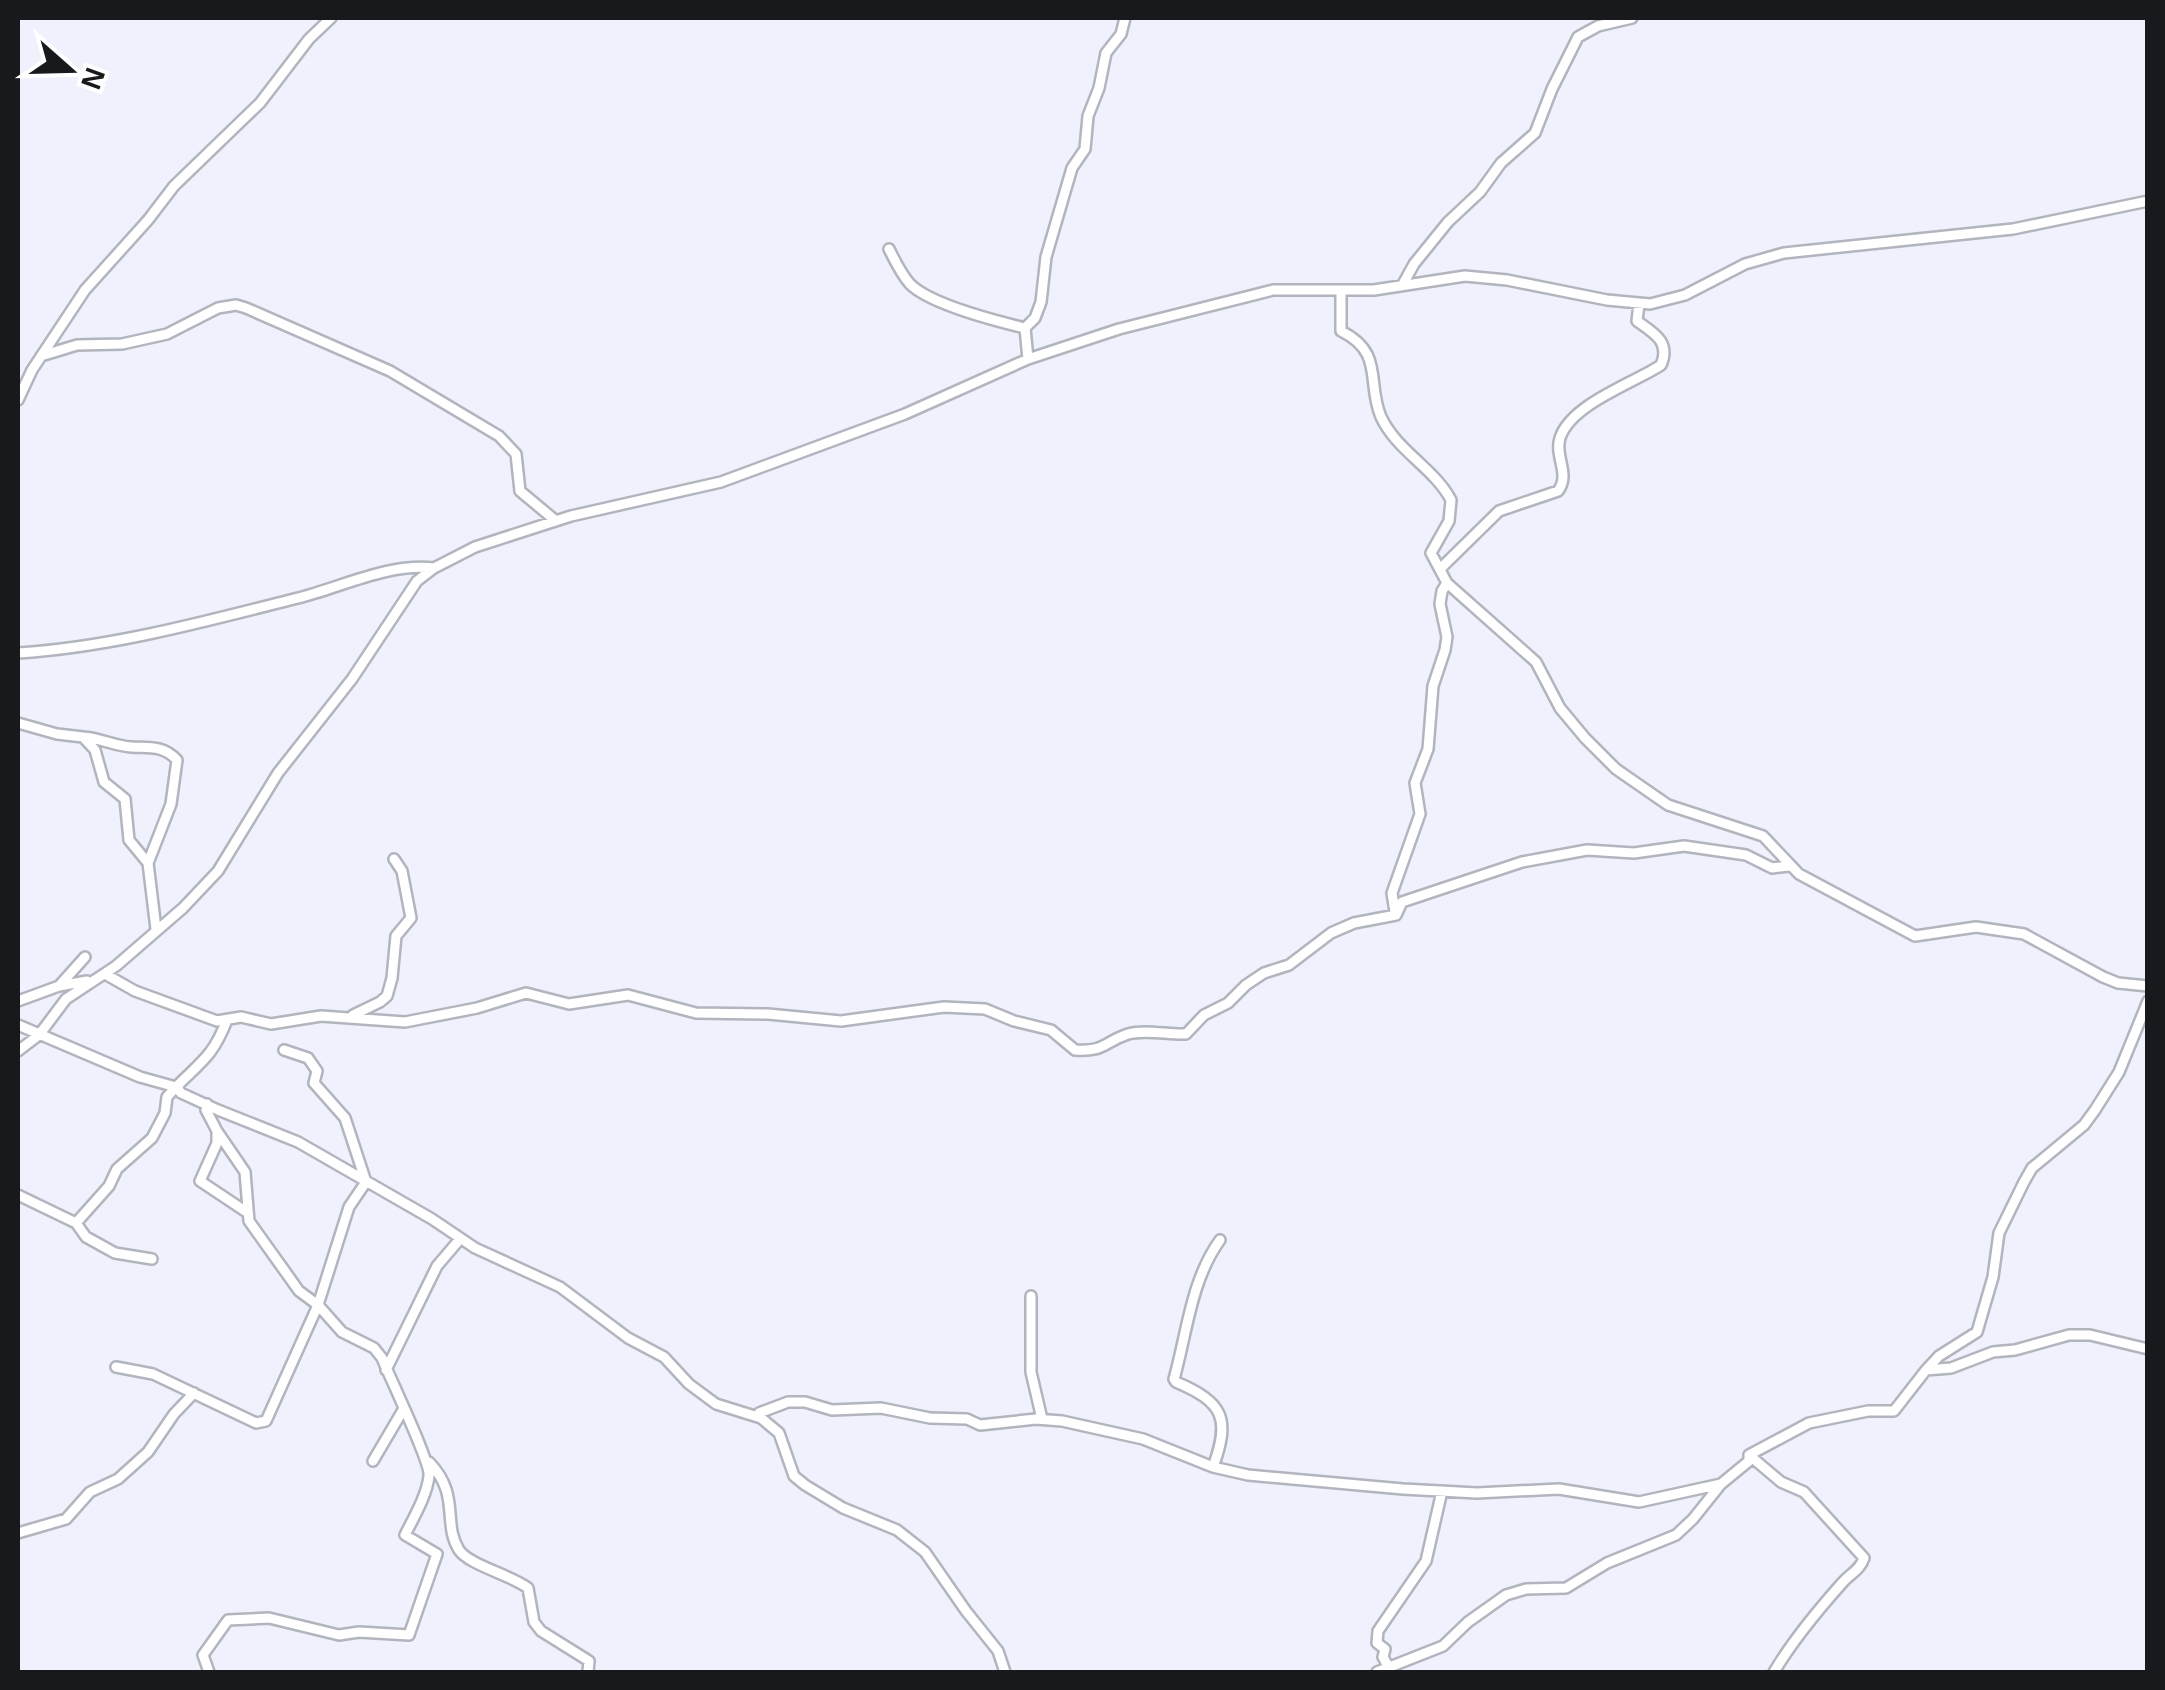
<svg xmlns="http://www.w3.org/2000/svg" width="2165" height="1690" font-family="Helvetica,sans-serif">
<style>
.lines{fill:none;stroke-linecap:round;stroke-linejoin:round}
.street-casing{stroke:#b2b4be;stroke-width:14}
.street{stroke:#fff;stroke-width:9}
</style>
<rect width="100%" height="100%" fill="#eff2fc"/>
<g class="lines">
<defs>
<path id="street" d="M889,249C895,261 901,274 910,284C930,304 996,321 1025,328
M1403,284L1414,264L1448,222L1480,192L1501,163L1535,133L1552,89L1578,37L1598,26L1632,18
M1341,290V331C1385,353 1366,382 1381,417C1397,451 1434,468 1451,500L1449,521L1431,553L1447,583L1536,662L1560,708L1585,738L1616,769L1668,805L1763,836L1799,874L1915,936L1976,927L2024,934L2103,977L2118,983L2148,986
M41,356L77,345L122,344L167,334L218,308L236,305L246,308L390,371L499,436L516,454L520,491L556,521
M1028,359L1025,328L1035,318L1041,302L1046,257L1072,168L1085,149L1088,116L1099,88L1106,53L1121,34L1125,18
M18,400L32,370L85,290L148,220L174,186L260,103L309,39L331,18
M1440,569L1499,511L1558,491C1571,474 1554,457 1560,438C1571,404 1634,383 1661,365C1671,342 1654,333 1637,321L1639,304
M18,653C113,647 206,621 298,598C342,587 388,563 434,568
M18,723L57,734L83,737L95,750L104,782L125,799L129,840L148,863L156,929
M83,737C100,738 115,746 131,747C149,748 163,745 177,760L171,804L148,863
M1395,912L1392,893L1420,814L1415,783L1428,749L1433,686L1445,650L1447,637L1440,604L1442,591L1447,583
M105,974L135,991L217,1021L241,1017L271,1024L321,1016L405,1022L477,1008L526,993L569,1004L628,995L696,1013L768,1014L841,1021L944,1007L985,1009L1014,1021L1051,1030L1075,1050C1105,1052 1104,1042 1128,1034C1145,1029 1169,1035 1186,1034L1204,1015L1228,1003L1246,985L1264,973L1289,965L1331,933L1354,923L1396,915L1402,902L1522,862L1587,850L1634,853L1684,846L1746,855L1772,868L1789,866
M59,986L85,957
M18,1001L59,986L87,981
M353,1015L380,1002L387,996L392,978L396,936L411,918L402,871L394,859
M18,1025L140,1077L176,1087L181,1093L218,1110L298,1142L432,1219L475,1248L560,1287L628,1338L664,1357L689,1384L716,1404L761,1418L779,1433L794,1476L805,1485L843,1508L897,1530L925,1552L966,1611L998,1651L1005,1672
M18,1051L39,1035L66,999L116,966L183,908L218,871L278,773L352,679L417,581L434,568L475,547L571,516L721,482L905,414L1028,359L1119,329L1273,290H1374L1465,276L1507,280L1607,300L1650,304L1685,295L1745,264L1784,253L2013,229L2148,201
M180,1092L177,1086C202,1061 213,1056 227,1020
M207,1104L206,1110L217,1131L245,1172L249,1221L299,1291L318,1305L342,1332L374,1348L382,1358C390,1378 431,1463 429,1476C427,1495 414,1517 405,1535L437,1554L409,1635L359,1632L339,1635L269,1618L228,1620L203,1655L209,1672
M217,1131V1143L200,1181L248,1213
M18,1195L76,1223L86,1237L115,1253L152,1259
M76,1223L109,1186L117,1169L152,1138L165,1113L167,1097L176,1087
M1031,1296V1372L1042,1419
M116,1367L153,1374L256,1423L266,1421L318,1305L349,1207L366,1182L345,1118L314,1083L317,1071L308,1058L284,1050
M386,1370L437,1266L460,1239
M1926,1370L1939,1356L1977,1332L1993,1277L1999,1233L2024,1182L2032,1168L2084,1125L2095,1110L2119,1072L2148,1001
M761,1418L759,1413L788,1402H805L832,1410L881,1408L930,1418L967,1419L980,1425L1036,1419L1062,1421L1143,1439L1213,1467L1248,1475L1403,1489L1477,1493L1559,1489L1639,1502L1721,1484
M1749,1455L1781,1482L1804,1492L1864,1558C1860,1570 1851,1573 1843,1582C1818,1610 1793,1640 1774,1672
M373,1461L403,1410
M429,1462C461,1495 442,1523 459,1550C469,1565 511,1575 528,1588L534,1622L541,1631L589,1661L588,1672
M1213,1467C1231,1418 1223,1402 1176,1382L1174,1379C1187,1333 1191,1280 1220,1240
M18,1533L66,1519L90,1492L118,1479L148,1452L174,1414L194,1393
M1389,1668L1383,1657L1385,1649L1377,1643L1378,1631L1426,1561L1442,1491
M1377,1672L1443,1646L1468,1622L1506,1595L1526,1589L1566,1588L1607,1563L1676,1535L1693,1519L1721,1484L1749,1461V1455L1809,1423L1868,1411H1894L1926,1370L1951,1368L1993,1352L2015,1350L2069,1335H2090L2148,1349"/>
</defs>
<use href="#street" class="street-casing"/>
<use href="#street" class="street"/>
</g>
<rect width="2165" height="1690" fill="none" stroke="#18191c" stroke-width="40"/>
<g transform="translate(70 70) rotate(110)" stroke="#ffffff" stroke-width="8" paint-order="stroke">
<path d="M0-8L18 38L0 25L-18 38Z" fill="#18191c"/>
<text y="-15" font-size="28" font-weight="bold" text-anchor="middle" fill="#18191c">N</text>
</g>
</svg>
